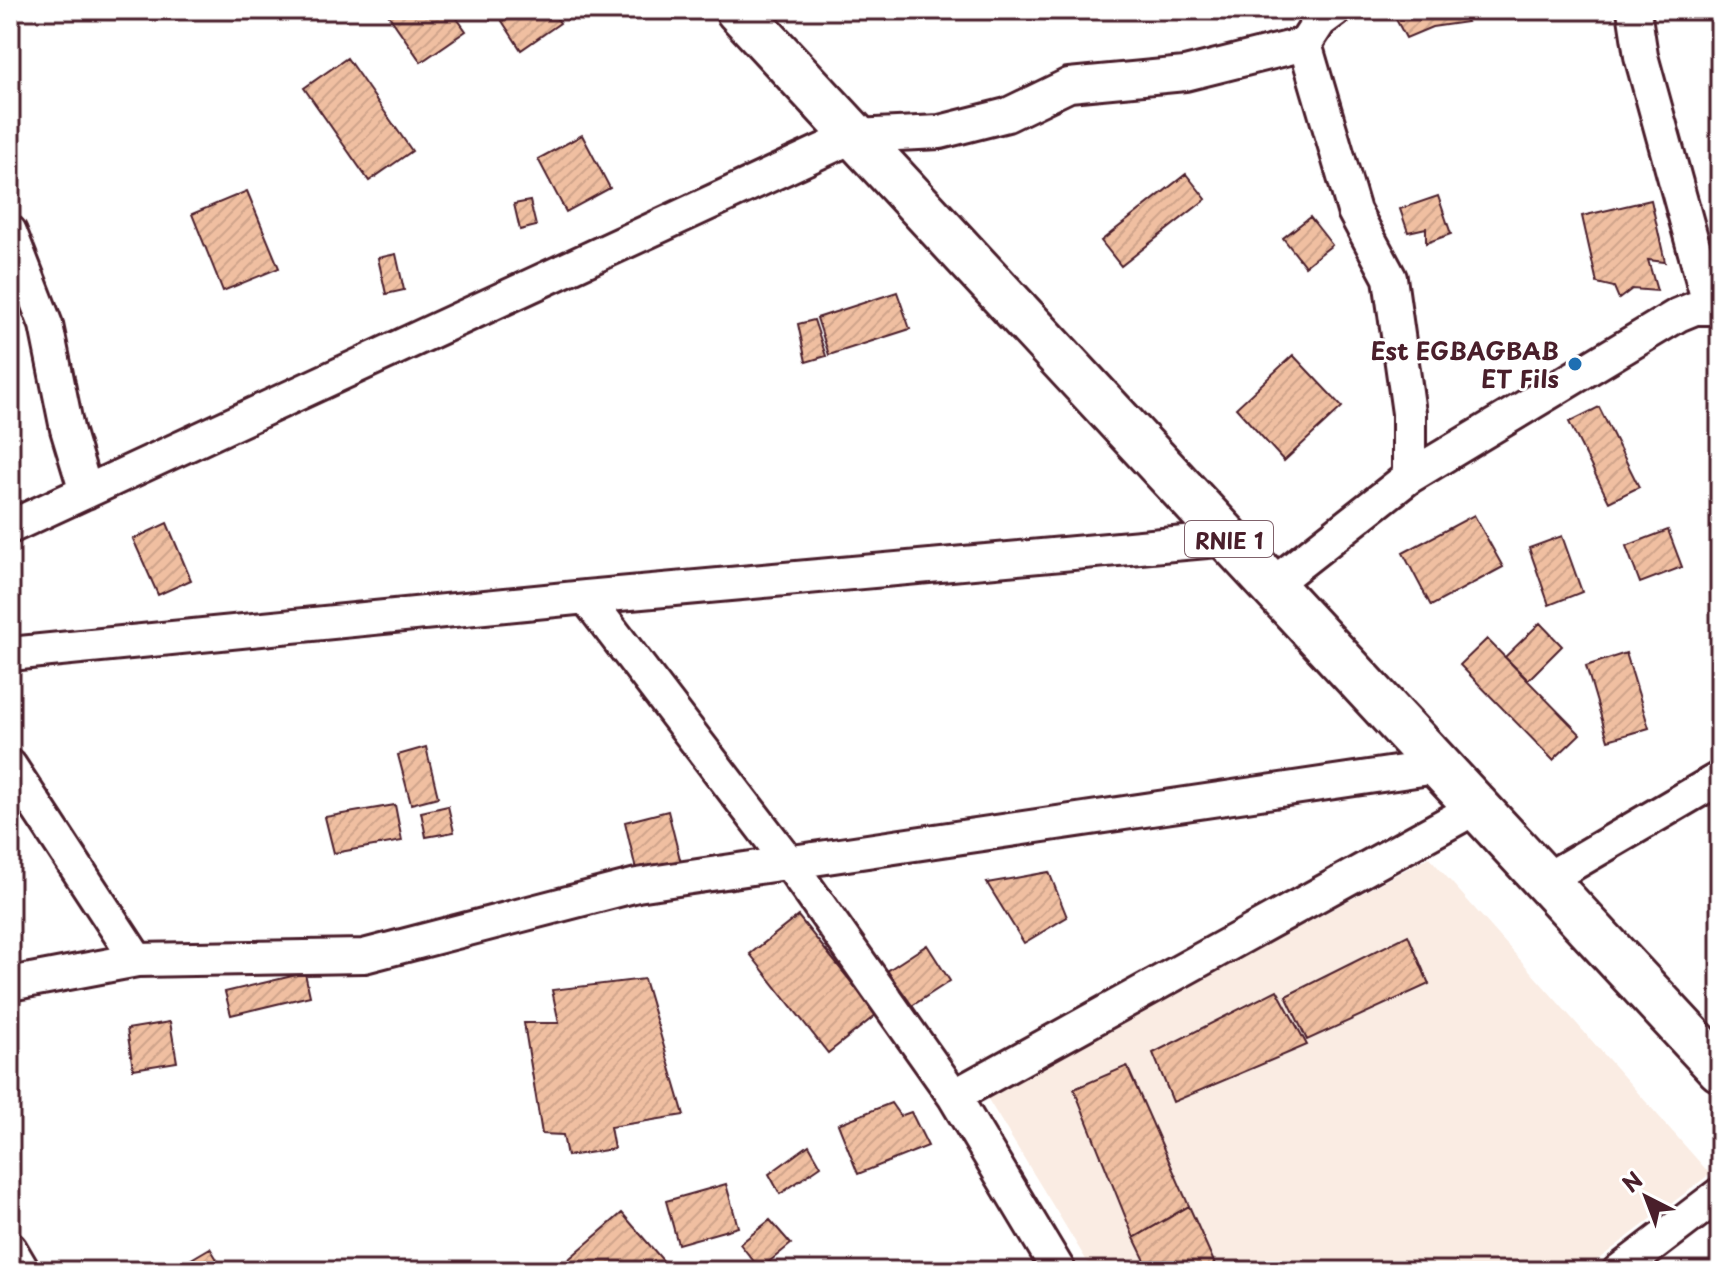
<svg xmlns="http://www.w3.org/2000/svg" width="1730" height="1281" font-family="'Playpen Sans',sans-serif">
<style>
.built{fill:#faece3}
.building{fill:url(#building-hatch);stroke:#4a1f2b;stroke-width:2}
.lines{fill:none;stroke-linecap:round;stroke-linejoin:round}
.minor-casing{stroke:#4a1f2b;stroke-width:38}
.highway-casing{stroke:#4a1f2b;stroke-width:50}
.minor{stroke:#fff;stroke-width:32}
.highway{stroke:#fff;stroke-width:44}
.poi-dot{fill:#1f6fb2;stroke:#fff;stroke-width:3}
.labels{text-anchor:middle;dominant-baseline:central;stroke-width:6;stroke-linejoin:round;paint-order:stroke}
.shield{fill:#fff;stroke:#80626b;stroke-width:2}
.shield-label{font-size:22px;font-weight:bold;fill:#4a1f2b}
.poi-label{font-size:24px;font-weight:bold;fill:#4a1f2b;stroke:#fff;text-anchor:end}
</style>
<defs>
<pattern id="building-hatch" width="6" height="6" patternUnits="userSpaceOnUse" patternTransform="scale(2)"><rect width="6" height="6" fill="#f0bfa1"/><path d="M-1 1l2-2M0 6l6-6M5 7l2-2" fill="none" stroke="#cfa48b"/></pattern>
</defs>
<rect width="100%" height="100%" fill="#fff"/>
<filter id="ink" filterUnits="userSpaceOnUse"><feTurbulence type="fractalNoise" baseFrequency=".0125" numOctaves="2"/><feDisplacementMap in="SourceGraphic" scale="16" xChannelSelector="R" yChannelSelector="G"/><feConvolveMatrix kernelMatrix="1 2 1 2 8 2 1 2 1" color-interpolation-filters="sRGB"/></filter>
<g filter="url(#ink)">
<path class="built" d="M1429,857L1710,1174L1583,1271H1093L986,1096Z"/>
<path class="building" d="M385,10H451L466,31L421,62Z
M517,10H551L560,23L521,50L502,21Z
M1391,10H1460L1467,22L1432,27L1406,38Z
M1720,35V61L1714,37Z
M347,58L412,151L369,181L304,88Z
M582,135L610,188L566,212L538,159Z
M1186,174L1206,199L1121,266L1101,241Z
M247,191L279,268L223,291L192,214Z
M1438,196L1451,234L1426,243V228L1408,232L1400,209Z
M1651,200L1665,262L1648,260L1657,291L1632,289L1619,299L1614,287L1597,283L1582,216Z
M530,201L536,226L520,230L514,204Z
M1310,217L1332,245L1305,266L1283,238Z
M396,254L404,290L386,294L378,258Z
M897,292L910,329L829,355L817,318Z
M814,320L826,356L806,362L798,324Z
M1293,355L1342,407L1284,461L1236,408Z
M1599,407L1639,487L1609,502L1569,422Z
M1474,515L1503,567L1431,606L1403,553Z
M167,523L191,580L158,595L133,539Z
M1668,530L1682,567L1640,583L1626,546Z
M1562,536L1582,592L1549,605L1529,548Z
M1540,623L1562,646L1528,680L1505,657Z
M1487,639L1580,734L1553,760L1460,665Z
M1626,653L1649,728L1608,740L1586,666Z
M426,747L438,797L411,804L398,755Z
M395,805L402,841L334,853L325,817Z
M448,806L454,832L426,837L421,812Z
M668,811L681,863L637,874L625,822Z
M1049,872L1067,917L1024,943L987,883Z
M798,916L877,1014L828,1053L750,954Z
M1408,935L1429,984L1307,1040L1286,996Z
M927,945L950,981L910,1007L887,971Z
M305,973L310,996L231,1015L225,992Z
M644,979L684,1115L610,1127L614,1149L567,1156L563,1135L542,1134L524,1023H559L552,990Z
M1277,990L1307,1045L1173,1102L1153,1053Z
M170,1022L177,1062L133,1069L127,1029Z
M1127,1066L1189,1206L1134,1238L1074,1089Z
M891,1103L900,1116L911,1112L928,1146L858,1174L838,1124Z
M809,1145L821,1166L780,1194L769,1174Z
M726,1184L738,1227L678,1244L666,1201Z
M1189,1206L1218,1271H1150L1134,1238Z
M622,1213L672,1271H555Z
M770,1220L791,1244L760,1269L740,1244Z
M210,1248L224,1271H171Z"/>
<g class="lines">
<defs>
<path id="minor" d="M1335,10L1320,21L1305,44L1354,211L1390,278L1409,413V477
M1634,10L1641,56L1710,307
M10,232L46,325L67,429L86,492
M10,527L854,136L940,132L1007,115L1069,85L1185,74L1305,44
M1273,584L1409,477L1678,315L1695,308H1720
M586,597L790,864L954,1096L1059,1271
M10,654L586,597L1229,539
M10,766L137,960
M1547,879L1720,778
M10,984L137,960L364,956L637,885L1443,766
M954,1096L1479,806
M10,1249L23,1271
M1619,1271L1720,1194"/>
<path id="highway" d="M738,10L1720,1069"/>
</defs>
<use href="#minor" class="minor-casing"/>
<use href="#highway" class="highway-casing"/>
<use href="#minor" class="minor"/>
<use href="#highway" class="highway"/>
</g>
</g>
<circle class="poi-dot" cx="1575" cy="364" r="8"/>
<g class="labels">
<rect class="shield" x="1185" y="521" width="88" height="36" rx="6"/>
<g class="shield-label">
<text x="1229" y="539">RNIE 1</text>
</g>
<g class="poi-label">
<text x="1559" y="350">Est EGBAGBAB<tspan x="1559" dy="28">ET Fils</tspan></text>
</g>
</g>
<rect width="1730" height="1281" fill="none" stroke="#fff" stroke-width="40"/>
<rect x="20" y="20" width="1690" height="1241" fill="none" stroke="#4a1f2b" stroke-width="3" filter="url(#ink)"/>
<g transform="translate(1646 1197) rotate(318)" stroke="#ffffff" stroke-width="6" paint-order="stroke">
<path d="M0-6L14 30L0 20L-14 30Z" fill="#4a1f2b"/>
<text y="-12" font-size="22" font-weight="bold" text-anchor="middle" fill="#4a1f2b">N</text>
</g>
</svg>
